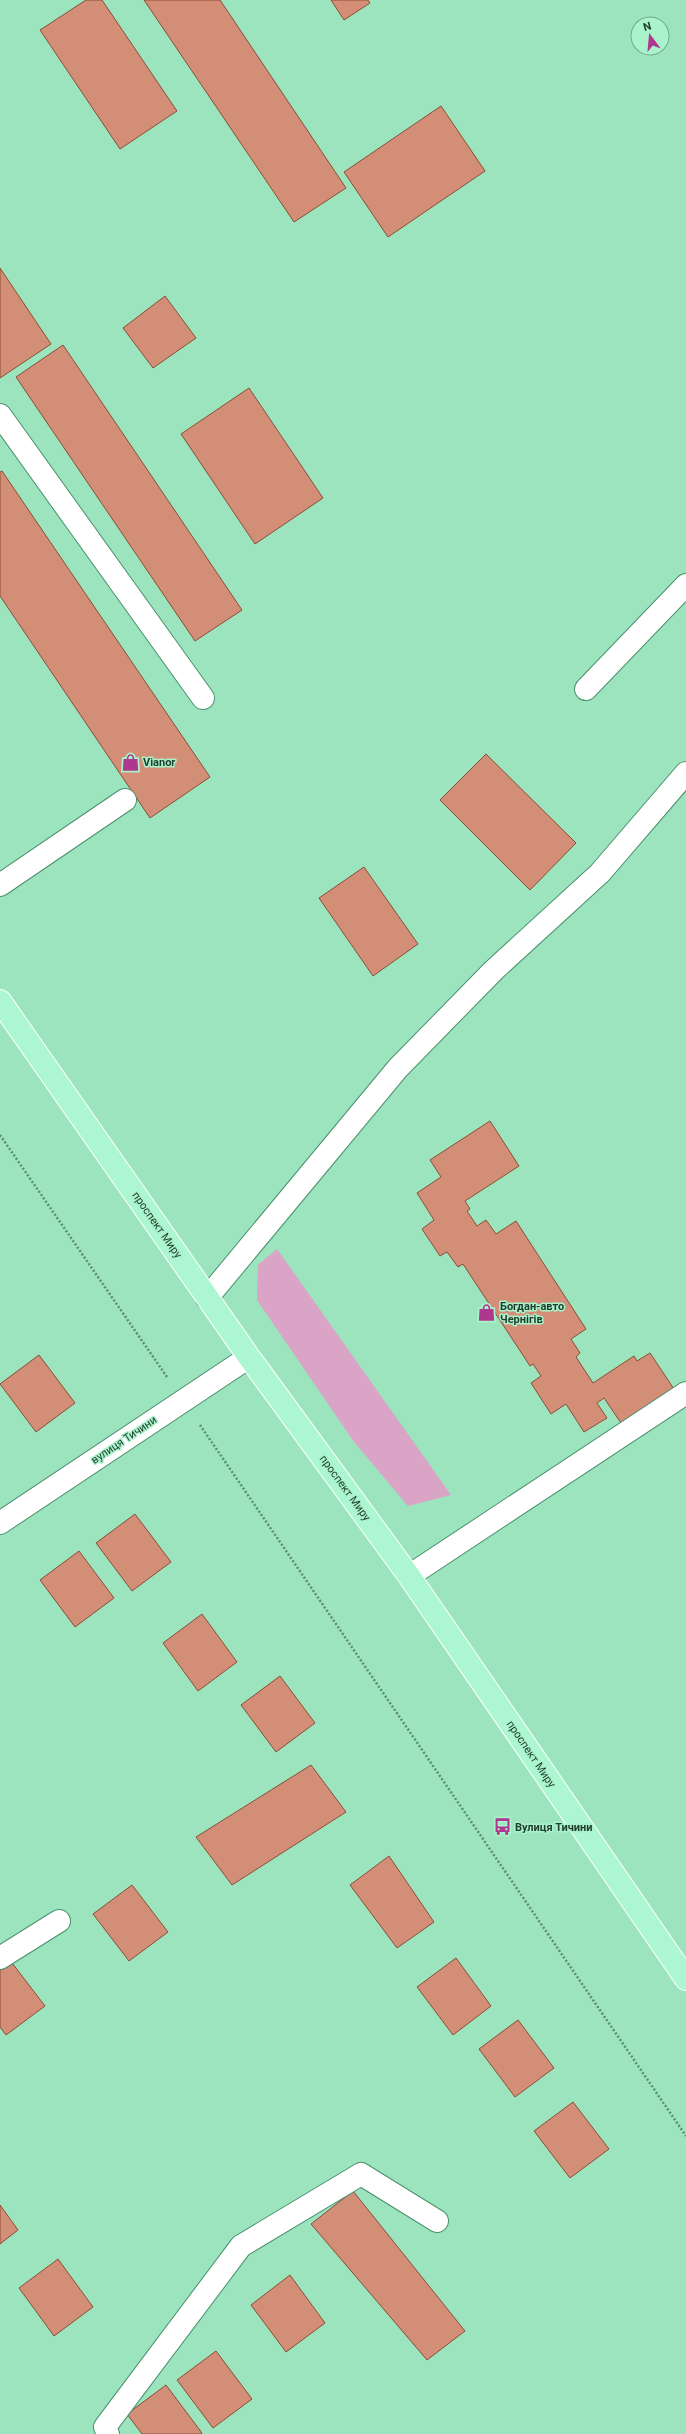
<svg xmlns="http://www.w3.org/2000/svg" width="686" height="2434" font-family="Roboto,sans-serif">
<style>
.green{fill:#d9a4c6}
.building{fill:#d28e77;stroke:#8b4d37}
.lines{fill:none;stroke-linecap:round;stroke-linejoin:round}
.minor-casing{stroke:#4a906d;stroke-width:24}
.major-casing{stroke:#fff;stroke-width:24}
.path{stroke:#5b8d73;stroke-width:2.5;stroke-dasharray:2 2;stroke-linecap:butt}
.minor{stroke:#fff;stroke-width:22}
.major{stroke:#acf7d2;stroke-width:22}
.labels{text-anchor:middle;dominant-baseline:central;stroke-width:3;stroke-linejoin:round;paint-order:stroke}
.poi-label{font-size:11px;font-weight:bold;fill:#1f3c2d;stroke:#a9f2ca;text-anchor:start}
.street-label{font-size:11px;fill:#1f3c2d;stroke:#a9f2ca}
</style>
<rect width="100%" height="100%" fill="#9ce4bd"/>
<path class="green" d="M277,1249L451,1495L408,1506L354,1442L257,1300L258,1265Z"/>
<path class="building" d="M86,0H102L177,111L120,149L40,30Z
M144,0H220L346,188L294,222Z
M331,0H368L370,3L344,20Z
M441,106L485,171L388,237L344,172Z
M0,268L51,344L0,378Z
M165,296L196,338L153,368L123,328Z
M63,345L242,610L195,641L16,377Z
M249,388L323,498L255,544L181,434Z
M2,471L210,777L150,818L0,596V472Z
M486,754L576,843L530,890L440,800Z
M364,867L418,944L373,976L319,898Z
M490,1121L519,1166L465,1201L470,1209L467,1211L477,1226L486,1220L496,1234L516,1221L586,1329L571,1339L580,1353L576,1357L593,1383L634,1356L637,1361L650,1353L674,1389L621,1423L604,1398L597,1403L607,1418L584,1432L566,1404L551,1414L531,1383L541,1376L533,1364L530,1366L463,1264L458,1267L447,1252L440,1256L422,1229L434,1220L417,1193L441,1177L430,1160Z
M39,1355L75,1403L36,1432L0,1384Z
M135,1514L171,1562L132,1591L96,1543Z
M79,1551L114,1598L75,1627L40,1580Z
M202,1614L237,1662L198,1691L163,1643Z
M280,1676L315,1723L276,1752L241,1705Z
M311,1765L346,1812L232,1885L196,1837Z
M389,1856L434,1922L397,1948L350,1885Z
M132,1885L168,1932L129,1961L93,1914Z
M456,1958L491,2006L453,2035L417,1987Z
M9,1959L45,2006L6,2035L0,2027V1966Z
M518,2020L554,2068L515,2097L479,2049Z
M573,2102L609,2149L570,2178L534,2131Z
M353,2191L465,2331L427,2360L311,2224Z
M0,2205L18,2230L0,2244Z
M58,2259L93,2307L54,2336L19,2288Z
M290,2275L325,2323L286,2352L251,2305Z
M216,2351L252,2399L213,2428L177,2380Z
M166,2385L202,2433L200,2434H142L127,2414Z"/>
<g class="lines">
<defs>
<path id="minor" d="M0,415L203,698
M586,689L686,585
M0,885L125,800
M207,1298L398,1068L494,970L600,873L686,773
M0,1523L249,1357
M409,1576L686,1393
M0,1958L59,1921
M108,2434L105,2427L241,2246L361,2174L437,2221"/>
<path id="major" d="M0,1001L249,1357L409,1576L686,1979"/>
</defs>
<use href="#minor" class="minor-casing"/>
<use href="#major" class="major-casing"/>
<path class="path" d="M0,1135L167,1377
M200,1425L686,2136"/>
<use href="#minor" class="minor"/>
<use href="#major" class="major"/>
</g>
<defs>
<symbol id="shop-bare" viewBox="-9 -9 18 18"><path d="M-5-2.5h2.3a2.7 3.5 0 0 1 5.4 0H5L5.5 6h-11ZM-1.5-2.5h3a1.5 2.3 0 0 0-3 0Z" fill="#ae388f" stroke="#a9f2ca" stroke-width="2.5" paint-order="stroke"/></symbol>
<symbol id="bus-bare" viewBox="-9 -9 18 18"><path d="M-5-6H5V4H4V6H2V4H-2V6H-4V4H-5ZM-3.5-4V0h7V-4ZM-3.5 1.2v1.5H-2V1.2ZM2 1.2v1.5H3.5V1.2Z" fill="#ae388f" stroke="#a9f2ca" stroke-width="2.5" paint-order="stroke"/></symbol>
</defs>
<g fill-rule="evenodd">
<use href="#shop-bare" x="118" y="750" width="25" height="25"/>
<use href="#shop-bare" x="474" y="1300" width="25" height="25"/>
<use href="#bus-bare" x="490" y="1814" width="25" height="25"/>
</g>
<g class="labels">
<g class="poi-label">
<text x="143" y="762">Vianor</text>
<text x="500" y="1306">Богдан-авто<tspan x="500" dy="13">Чернігів</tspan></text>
<text x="515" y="1827">Вулиця Тичини</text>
</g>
<g class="street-label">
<text transform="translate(157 1225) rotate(55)">проспект Миру</text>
<text transform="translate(124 1440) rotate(-34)">вулиця Тичини</text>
<text transform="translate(345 1488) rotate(54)">проспект Миру</text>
<text transform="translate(531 1754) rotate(56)">проспект Миру</text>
</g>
</g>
<g transform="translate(650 36) rotate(344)"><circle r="19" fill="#a9f2ca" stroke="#72a98b"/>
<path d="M0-3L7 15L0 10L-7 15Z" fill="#ae388f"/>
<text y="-6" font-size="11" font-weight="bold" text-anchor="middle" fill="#1f3c2d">N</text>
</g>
</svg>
